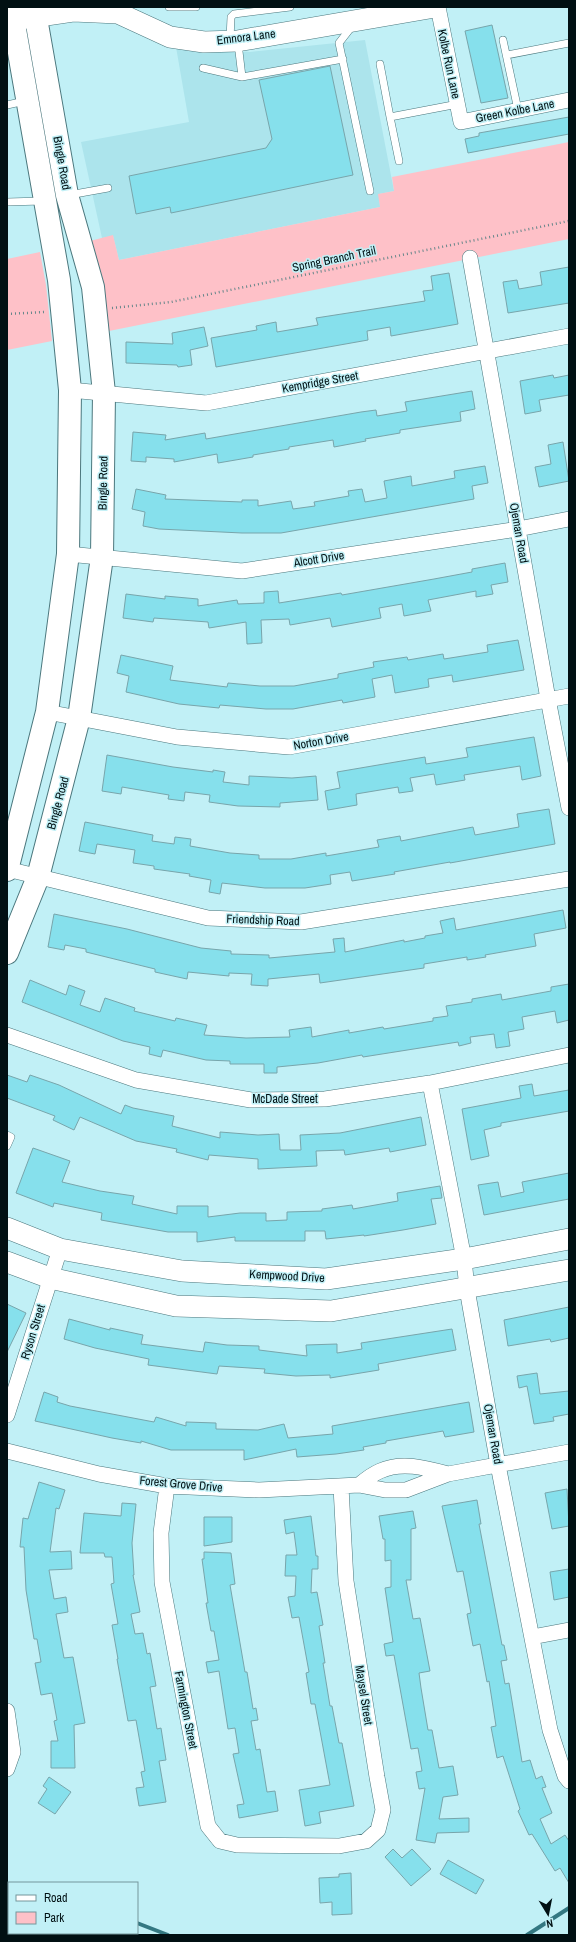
<svg xmlns="http://www.w3.org/2000/svg" width="576" height="1942" font-family="'Archivo Narrow',sans-serif">
<style>
.built{fill:#ace4ec}
.green{fill:#fec1c8}
.lines{fill:none;stroke-linecap:round;stroke-linejoin:round}
.stream{stroke:#337882;stroke-width:4}
.building{fill:#86e0ec;stroke:#78a5ab}
.lane-casing{stroke:#4b777d;stroke-width:8}
.street-casing{stroke:#4b777d;stroke-width:16}
.secondary-casing{stroke:#4b777d;stroke-width:22}
.primary-casing{stroke:#4b777d;stroke-width:24}
.path{stroke:#66868a;stroke-width:2.5;stroke-dasharray:1 3;stroke-linecap:butt}
.lane{stroke:#fff;stroke-width:7}
.street{stroke:#fff;stroke-width:15}
.secondary{stroke:#fff;stroke-width:21}
.primary{stroke:#fff;stroke-width:22}
.labels{text-anchor:middle;dominant-baseline:central;stroke-width:3;stroke-linejoin:round;paint-order:stroke}
.street-label{font-size:12px;fill:#011013;stroke:#c1f0f6}
</style>
<rect width="100%" height="100%" fill="#c1f0f6"/>
<path class="built" d="M365,40L394,191L379,194L380,207L119,260L113,236L102,238L81,142L189,122L176,47L250,52Z"/>
<path class="green" d="M569,142V239L109,331L102,283L90,241L113,235L119,260L380,207L378,194L394,191L392,177Z
M40,252L46,285L52,341L7,350V259Z"/>
<g class="lines">
<path class="stream" d="M7,1895H9
M137,1923L168,1935
M527,1935L569,1908"/>
</g>
<path class="building" d="M492,25L508,98L481,103L465,31Z
M330,66L353,175L171,213L170,207L136,214L129,176L266,148L272,139L259,80Z
M569,117V134L468,153L465,139L479,136V133Z
M569,267V303L508,313L503,282L517,280L519,289L542,285L540,272Z
M449,273L458,324L391,336L390,327L367,331L368,340L216,367L211,338L257,330L256,326L276,322L277,332L318,325L316,318L425,301L423,291L433,290L431,276Z
M204,327L208,346L190,350L192,365L178,367L177,365L126,363V342L173,344L172,333Z
M553,375L554,378L569,375V395L539,400L541,411L525,414L520,381Z
M472,391L475,409L460,412L461,421L400,430V433L365,439L366,441L334,447L333,440L289,447V449L253,455V457L218,463L217,454L174,462V459L146,457V462L131,461L133,432L166,435L165,440L205,433L206,439L361,412L376,410L377,416L407,411L405,402Z
M563,442L569,481L539,487L535,467L551,464L548,445Z
M485,466L488,483L472,486L474,499L281,533H242L159,529L143,526L145,512L132,509L136,489L166,495L165,499L242,502V500H258V506L291,501L293,509L315,506L314,502L349,496L348,491L362,489L365,502L387,498L384,481L411,476L412,486L455,478L454,471Z
M505,563L508,582L491,585L493,594L476,597V591L428,600L431,611L404,616L402,604L379,608L381,618L332,627L330,618L290,625L289,619L261,620L262,643L247,644L246,622L209,628L208,622L154,618L153,622L123,618L126,594L165,599V596L198,599V606L237,600L238,604L264,603V592L278,591L279,603L341,593L342,595L434,579L472,572V569Z
M518,640L524,670L453,682L452,675L428,679L429,687L395,693L392,675L372,679L375,697L343,703L342,700L293,709H266L220,705L219,708L179,704L126,692L129,676L117,673L121,655L173,666L170,680L227,687L228,683L260,686H294L338,678V674L374,667L373,662L407,657L408,660L443,654L444,659L488,652L487,645Z
M534,737L541,776L522,780L520,766L464,775L465,780L436,785L434,774L410,778L413,791L399,793L398,787L356,794L357,805L328,810L325,791L340,788L337,772L425,757L426,764L468,757L466,748Z
M107,755L173,767L213,772V770L225,772L223,782L249,785V776L292,778L316,776L318,800L280,803V807L238,806L209,802L210,795L185,792L184,801L168,799L169,795L122,787L121,794L102,791Z
M549,809L555,844L450,863V862L394,872L395,874L352,881L350,872L330,875L331,884L305,888H265L222,883L220,894L209,892L211,880L189,876L190,874L154,869V866L133,863L135,850L97,844L95,854L79,851L85,822L153,835L152,841L174,844L175,837L191,839L190,846L230,853L259,855V859H291L326,853V856L379,847L377,840L400,836L401,841L473,827L475,835L519,827L517,814Z
M563,910L566,928L534,934L536,946L485,955L486,957L467,960V957L424,964V968L320,983L319,974L268,979V986L251,985L252,974L229,973V976L188,972L187,979L155,972V969L86,952V949L65,945L64,950L48,947L54,914L127,929L201,948L231,951V954L269,955V958L335,952L333,939L344,938L345,952L404,940V942L425,938V936L443,933L440,921L454,918L456,930Z
M30,980L66,995L69,985L85,991L80,1005L100,1012L105,998L135,1008L134,1011L175,1021L176,1018L207,1025L204,1035L246,1038L290,1037L289,1030L311,1027L312,1037L349,1030V1033L383,1027L384,1029L433,1021V1018L448,1016L446,1006L472,1002V999L501,994L502,1000L551,991V987L569,984V1020L557,1023L555,1011L522,1017L524,1029L508,1032L510,1046L496,1048L494,1034L470,1037L471,1043L459,1046L458,1042L363,1057L362,1055L318,1063L277,1067V1073H264V1064H230V1061L206,1060L163,1050L161,1057L149,1054L150,1047L123,1041L22,1002Z
M7,1075L27,1082L30,1075L59,1085L121,1114L125,1105L133,1108L174,1116L172,1126L220,1138V1132L258,1135L279,1134L280,1150H301L300,1135L340,1133L421,1117L426,1145L390,1152L389,1148L345,1155L344,1150L316,1151L317,1166L258,1169V1159L209,1155L208,1160L176,1152L177,1149L136,1141L80,1117L74,1130L53,1120L55,1116L7,1098Z
M532,1084L534,1096L569,1090V1111L501,1123V1126L484,1130L489,1156L471,1160L462,1109L521,1098L519,1086Z
M33,1148L70,1161L62,1182L100,1191L134,1196L132,1204L177,1214V1206H208V1217L240,1213H266V1221L287,1220V1212L322,1211V1209L352,1205L353,1209L398,1201L397,1193L440,1186L442,1198L431,1199L436,1224L403,1230L364,1236V1235L326,1239L325,1231H305V1241H235V1237L197,1242V1232H168L101,1220L102,1213L54,1203L53,1207L16,1193Z
M569,1173V1199L484,1215L478,1185L498,1182L501,1197L524,1192L522,1182Z
M7,1304L26,1313L7,1352Z
M569,1307V1338L551,1342L550,1339L508,1346L504,1320Z
M69,1319L110,1330V1328L143,1335L141,1344L203,1352L205,1342L227,1345L259,1346V1350L307,1356L306,1345L337,1344V1353L362,1349L361,1343L452,1329L456,1350L378,1364L379,1370L330,1378V1375L296,1376L264,1373L265,1369L219,1366L217,1374L148,1365L149,1359L95,1348L64,1339Z
M537,1373L540,1394L569,1391V1414L553,1417L554,1421L534,1424L527,1386L519,1388L517,1376Z
M44,1392L58,1397L57,1402L70,1406L154,1422L156,1417L186,1426V1422L216,1423V1429L258,1430L284,1424L288,1438L333,1434L332,1426L469,1402L474,1432L445,1437L443,1431L386,1441V1443L363,1447L364,1450L336,1454L297,1457L296,1449L244,1460V1450H171L141,1441V1443L112,1438L35,1421Z
M39,1482L65,1490L59,1509L56,1508L50,1552L71,1551L72,1569L49,1570L54,1599L66,1597L68,1612L56,1614L64,1658L73,1657L85,1723L74,1725L75,1768H51V1741H58L54,1721L57,1720L52,1693L41,1695L35,1663L41,1662L37,1639H34L26,1590L24,1547H20L23,1518L28,1519Z
M567,1489L569,1526L552,1529L545,1493Z
M477,1500L481,1524H479L502,1645H504L507,1660L501,1661L505,1684L509,1683L522,1762L530,1760L536,1779L542,1776L546,1787L542,1788L552,1813L540,1819L551,1844L565,1835L569,1841V1883L560,1868L555,1871L532,1834L529,1835L518,1811L520,1809L503,1756L497,1758L491,1727L496,1726L489,1681L487,1682L480,1644L473,1646L467,1614L471,1613L463,1571L457,1572L442,1506Z
M122,1503L136,1504L132,1543L134,1575H133L140,1612L131,1614L135,1634L143,1633L147,1654L150,1653L156,1686L150,1687L157,1729L161,1728L166,1760L159,1761L166,1802L139,1806L136,1788L144,1787L141,1772L145,1771L136,1720L128,1721L117,1659H118L112,1625L118,1624L111,1584L114,1583L112,1557H105L104,1553H80L84,1513L121,1516Z
M413,1511L416,1528L411,1529V1580H406L413,1619L420,1618L430,1671L419,1673L421,1688L428,1730H432L439,1768L453,1766L458,1795L443,1797L439,1819L469,1818V1832L437,1833L435,1843L416,1840L425,1788L419,1789L416,1772L422,1771L418,1748L411,1749L394,1655L386,1656L384,1644L393,1642L385,1588L391,1587V1560L385,1561V1539H383L379,1516Z
M311,1516L316,1556H318V1569H312L311,1593L317,1592L323,1625L319,1626L325,1663H323L330,1706H332L339,1743H342L354,1806L319,1812L321,1823L305,1826L299,1790L330,1785L315,1704H311L306,1673L309,1672L299,1617L292,1618L288,1597L295,1596L296,1576H285L286,1555H297L294,1532L286,1534L284,1520Z
M204,1517H232V1542L204,1546Z
M204,1552L231,1553L235,1584L230,1585L245,1672H247L253,1709L256,1708L258,1720L251,1721L256,1750L260,1749L267,1792L275,1791L278,1811L239,1818L237,1805L244,1804L233,1754L239,1753L235,1728L228,1729L219,1671L208,1673L206,1662L219,1660L214,1631H211L206,1603H208L202,1559H204Z
M569,1569V1597L554,1600L550,1572Z
M49,1777L71,1792L55,1814L38,1803L47,1789L43,1786Z
M393,1849L402,1858L412,1849L431,1869L411,1886L385,1857Z
M448,1860L484,1880L476,1894L440,1874Z
M351,1873L352,1914L332,1915V1902L320,1903L319,1878L339,1877V1874Z"/>
<g class="lines">
<defs>
<path id="lane" d="M169,7H196
M353,25L339,43L370,191
M230,39L231,17L234,14L290,7
M503,40L518,110
M238,43L242,77
M507,55L569,43
M380,64L390,117
M203,68L242,77L343,59
M7,105L25,101
M399,161L390,117L458,104
M69,195L108,188
M7,202L42,201
M7,1135L11,1137L7,1146"/>
<path id="street" d="M438,7L461,122L569,100
M470,258L548,699L569,808
M70,390L206,403L569,336
M68,554L242,571L518,529L569,519
M47,712L177,737L289,747L569,696
M7,869L208,918L301,922L569,879
M7,1035L136,1080L251,1100L325,1099L430,1083L569,1055
M430,1083L464,1259L467,1289L498,1465L550,1730L565,1776L569,1781
M7,1415L60,1249
M7,1451L99,1474L167,1486L259,1490L359,1485L385,1490H406L448,1474L569,1452
M359,1485C365,1480 373,1474 380,1471C402,1461 426,1468 448,1474
M167,1486L161,1533L162,1582L208,1826L220,1841L237,1845L339,1846L366,1841L378,1830L383,1810L377,1777L346,1581L341,1487
M532,1637L569,1630
M7,1711L13,1752L7,1769"/>
<path id="secondary" d="M19,19L73,11L118,13L170,37L204,42L237,41L435,7
M7,1228L60,1249L182,1271L326,1279L464,1259L569,1239
M7,1262L50,1278L176,1306L331,1311L569,1270"/>
<path id="primary" d="M7,870L47,712L68,554L70,390L59,280L11,7
M7,953L38,877L79,718L102,557L104,393L93,287L67,195L34,7"/>
</defs>
<use href="#lane" class="lane-casing"/>
<use href="#street" class="street-casing"/>
<use href="#secondary" class="secondary-casing"/>
<use href="#primary" class="primary-casing"/>
<path class="path" d="M112,308L171,302L569,221
M7,314L45,312"/>
<use href="#lane" class="lane"/>
<use href="#street" class="street"/>
<use href="#secondary" class="secondary"/>
<use href="#primary" class="primary"/>
</g>
<g class="labels">
<g class="street-label">
<text transform="translate(246 37) rotate(-7)">Emnora Lane</text>
<text transform="translate(449 64) rotate(78)">Kolbe Run Lane</text>
<text transform="translate(515 111) rotate(-11)">Green Kolbe Lane</text>
<text transform="translate(62 163) rotate(80)">Bingle Road</text>
<text transform="translate(334 259) rotate(-12)">Spring Branch Trail</text>
<text transform="translate(320 382) rotate(-10)">Kempridge Street</text>
<text transform="translate(103 483) rotate(-89)">Bingle Road</text>
<text transform="translate(519 533) rotate(80)">Ojeman Road</text>
<text transform="translate(319 559) rotate(-9)">Alcott Drive</text>
<text transform="translate(321 741) rotate(-10)">Norton Drive</text>
<text transform="translate(58 803) rotate(-75)">Bingle Road</text>
<text transform="translate(263 920) rotate(2)">Friendship Road</text>
<text x="285" y="1099">McDade Street</text>
<text transform="translate(287 1276) rotate(3)">Kempwood Drive</text>
<text transform="translate(33 1332) rotate(-73)">Ryson Street</text>
<text transform="translate(493 1434) rotate(80)">Ojeman Road</text>
<text transform="translate(181 1484) rotate(5)">Forest Grove Drive</text>
<text transform="translate(364 1695) rotate(81)">Maysel Street</text>
<text transform="translate(186 1710) rotate(79)">Farmington Street</text>
</g>
</g>
<rect width="576" height="1942" fill="none" stroke="#011013" stroke-width="16"/>
<rect x="8" y="1882" width="130" height="52" fill="#c1f0f6" stroke="#74969b"/>
<rect x="16" y="1895" width="20" height="6" fill="#ffffff" stroke="#74969b"/>
<text x="44" y="1902" font-size="12" fill="#011013">Road</text>
<rect x="16" y="1912" width="20" height="12" fill="#fec1c8" stroke="#74969b"/>
<text x="44" y="1922" font-size="12" fill="#011013">Park</text>
<g transform="translate(548 1914) rotate(170)" stroke="#c1f0f6" stroke-width="3" paint-order="stroke">
<path d="M0-3L7 15L0 10L-7 15Z" fill="#011013"/>
<text y="-6" font-size="11" font-weight="bold" text-anchor="middle" fill="#011013">N</text>
</g>
</svg>
